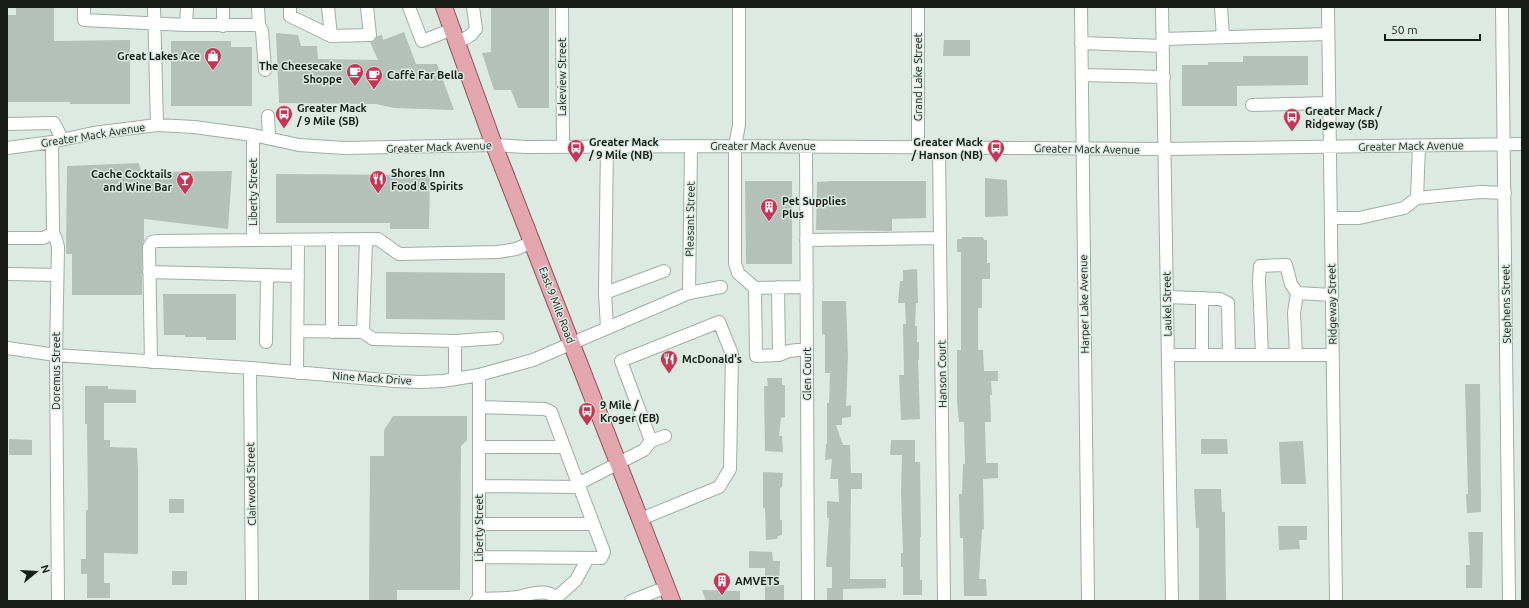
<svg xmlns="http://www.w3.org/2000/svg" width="1529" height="608" font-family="Ubuntu,sans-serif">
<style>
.building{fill:#b4c1b8}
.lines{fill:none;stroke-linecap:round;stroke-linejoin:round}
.minor-casing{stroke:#a1ada4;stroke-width:14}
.major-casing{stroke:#905058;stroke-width:18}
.minor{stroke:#fff;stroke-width:12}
.major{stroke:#e3a6af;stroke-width:16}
.labels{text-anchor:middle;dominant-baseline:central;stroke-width:3;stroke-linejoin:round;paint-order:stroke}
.poi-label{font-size:11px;font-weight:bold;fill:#181d1a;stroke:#ddeae1;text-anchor:start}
.street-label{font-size:11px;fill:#181d1a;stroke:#ddeae1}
</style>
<rect width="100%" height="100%" fill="#ddeae1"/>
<path class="building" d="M491,7H549V108H518L511,90H494L482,53L491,52Z
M16,8H54V41L130,40V104H70V102H7V15H16Z
M404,32L416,64H437L454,110L394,108L376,104L279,103L276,33L298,35L301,46H317L318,59L378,60L370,42L374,41L377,36L382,35L383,40Z
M944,40H970V56H943Z
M171,41H231V47H252V106H171Z
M1243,56H1308V85L1237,86V106H1182V65H1208V62H1243Z
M139,163L141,172L232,171L228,229L144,219V241L142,247V295H72V254H66L67,166Z
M276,174L430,175L429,229H390V223H276Z
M985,178L1007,180L1008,216L985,217Z
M745,181H792V264H746Z
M831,181H926V218L892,219V231L816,230L817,182Z
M962,237H983L984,240H987V263H990V279H982V308H978V350H983L984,371H998V381H991L992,395H990L991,422H985L986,463H998V478L983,479L984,529L982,530L979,579H986L987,596H964L963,538H960L959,494H962L963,464H965L964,422H959L957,401V350H961V252H957V239H962Z
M917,269L918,303H916L915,326H917V342H919V360H918L920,419L901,420L899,375H904L903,324H906L905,303H898L900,281H903V270Z
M386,272L505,273V320L386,319Z
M163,294H236V340H206V337H185V335H164Z
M822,301H846L848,356L846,406L851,405V417L842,418V425H836L843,445H850L851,473H862V489H851L850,579H886V588L843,589V601H827V588H832V567H826L829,518H827V501L839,502L838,479H830L832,459L825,460L826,444H827V403H829L830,373H825V335L822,334Z
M767,378H782V385H785V417L781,418L779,436H782L783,452L765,451L764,386H768Z
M1465,384H1480L1481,512L1467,513L1466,494H1468Z
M85,386H108V389L136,390V403H104V440H110V447L137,448L138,470V554L104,553V583H110V598H87V574H81V559H86V510H88L87,424H85Z
M393,416H467V440L461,446L460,590H397V601H369L370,456H384V430Z
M9,439L32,440V455H9Z
M1201,439H1227L1228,454H1201Z
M891,440H915V462H920L921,537H920V580H922V595H903V567H901V553H903L901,493L902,455H890Z
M1303,441L1306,484H1281L1279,442Z
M763,472L783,473L782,487L780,488V520H782V535L778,536L777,539L766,540L765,508H763Z
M1194,489H1221L1222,512H1225L1226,601H1199V528H1196Z
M169,499H184V513H169Z
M1278,526H1307V540H1299L1300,549L1279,550Z
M1468,532H1483L1482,588H1466V565H1470Z
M749,551L772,552L773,561H780L779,585H784V600H765V568H749Z
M172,571H187V585H172Z
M702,590L740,591V601H706Z"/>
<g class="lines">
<defs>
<path id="minor" d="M84,7V20L186,25H259L258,7
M154,7L157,125
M290,7V16L331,36L370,35L367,7
M328,7L331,36
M409,7L422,41L453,29
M562,7L563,146
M739,7V125L735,146V263L738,273L755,288L756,356L779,355L789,351L807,349
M918,7V147
M1081,7L1088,601
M1162,7L1172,601
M1221,7L1223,37
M1328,7L1336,601
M1502,7L1509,601
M186,25L187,7
M259,25L262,31L265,70
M223,26V7
M1163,39L1328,34
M457,43L471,35L476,29L473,7
M1081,43L1163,46
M1082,75L1164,77
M1252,105L1329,103
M268,116L269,138
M7,124L54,123L62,139
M253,135V240
M52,142L53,233L56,239L58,247L56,355L58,601
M806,146L808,601
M1419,146L1417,198L1480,192L1505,193
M939,147L944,601
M7,148L52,142L93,133L157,125L194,127L253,135L299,145L344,148L494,145L526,147L735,146L1165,149L1522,144
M1331,218H1359L1404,208L1417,198
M7,238H43L53,233
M332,239V332
M806,240L940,238
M149,272L298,276
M7,274L57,275
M778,287L779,355
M755,288L807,287
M605,293L664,271
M689,293L691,146
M1167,297L1220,299L1228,303L1229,355
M607,328L605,293L607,146
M298,331L363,332L373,339L455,341V378
M363,332L366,239
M455,341L497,338
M266,342L267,275
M7,348L56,355L250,368L395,381L421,382L443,381L479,375L533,360L689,293L721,287
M1168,355H1333
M1202,355V298
M1262,355L1259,280L1260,266L1286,265L1291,284L1297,293L1332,295
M1296,355L1294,313L1297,293
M151,362L149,247L152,242L157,241L378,239L399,254L498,252L516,249L533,242
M250,368L252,601
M297,373L298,240
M479,375V599
M479,407L545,409L551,412L604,552L601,558L480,557
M651,441L665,436
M479,447H564
M578,484L644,450L651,441L621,361L719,322L732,354L730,469L719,487L641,519
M479,486L579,487
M479,524H593
M556,598L576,580L588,558
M476,601L479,599C492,598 505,599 517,597C528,595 551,586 557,601
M631,601L667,587"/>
<path id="major" d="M444,7L494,145L672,601"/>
</defs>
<use href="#minor" class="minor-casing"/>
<use href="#major" class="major-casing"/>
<use href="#minor" class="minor"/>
<use href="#major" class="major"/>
</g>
<defs>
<symbol id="shop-pin" viewBox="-11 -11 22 30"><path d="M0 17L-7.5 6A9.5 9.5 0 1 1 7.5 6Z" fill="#c53555" stroke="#ddeae1"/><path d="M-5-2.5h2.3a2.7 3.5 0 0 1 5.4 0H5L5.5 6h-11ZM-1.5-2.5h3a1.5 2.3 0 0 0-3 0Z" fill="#fff"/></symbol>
<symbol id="cafe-pin" viewBox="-11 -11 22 30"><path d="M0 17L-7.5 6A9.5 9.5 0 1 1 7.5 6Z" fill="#c53555" stroke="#ddeae1"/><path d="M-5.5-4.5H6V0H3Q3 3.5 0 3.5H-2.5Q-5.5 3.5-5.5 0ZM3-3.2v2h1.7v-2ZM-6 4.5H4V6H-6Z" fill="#fff"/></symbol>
<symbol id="bus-pin" viewBox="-11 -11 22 30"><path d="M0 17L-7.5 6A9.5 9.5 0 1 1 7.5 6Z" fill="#c53555" stroke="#ddeae1"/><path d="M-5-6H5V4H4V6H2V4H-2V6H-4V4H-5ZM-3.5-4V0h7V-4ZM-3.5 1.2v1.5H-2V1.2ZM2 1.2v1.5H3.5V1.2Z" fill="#fff"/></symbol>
<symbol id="restaurant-pin" viewBox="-11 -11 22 30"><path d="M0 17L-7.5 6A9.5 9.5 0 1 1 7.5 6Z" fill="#c53555" stroke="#ddeae1"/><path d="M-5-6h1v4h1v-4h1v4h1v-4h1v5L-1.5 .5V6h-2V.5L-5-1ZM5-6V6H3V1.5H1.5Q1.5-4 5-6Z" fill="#fff"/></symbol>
<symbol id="bar-pin" viewBox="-11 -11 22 30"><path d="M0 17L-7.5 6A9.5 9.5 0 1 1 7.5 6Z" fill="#c53555" stroke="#ddeae1"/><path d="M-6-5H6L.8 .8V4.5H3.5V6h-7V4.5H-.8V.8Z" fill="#fff"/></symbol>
<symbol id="building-pin" viewBox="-11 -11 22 30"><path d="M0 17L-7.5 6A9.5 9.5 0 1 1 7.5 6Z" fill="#c53555" stroke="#ddeae1"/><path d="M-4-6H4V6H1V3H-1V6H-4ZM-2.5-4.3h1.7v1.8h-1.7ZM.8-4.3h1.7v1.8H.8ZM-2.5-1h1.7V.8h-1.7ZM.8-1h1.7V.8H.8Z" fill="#fff"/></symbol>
</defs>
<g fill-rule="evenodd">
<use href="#shop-pin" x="203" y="46" width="20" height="27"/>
<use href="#cafe-pin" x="345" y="62" width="20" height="27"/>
<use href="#cafe-pin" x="364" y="65" width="20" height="27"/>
<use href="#bus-pin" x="274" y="104" width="20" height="27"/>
<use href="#bus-pin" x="1282" y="107" width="20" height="27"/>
<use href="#bus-pin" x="566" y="138" width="20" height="27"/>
<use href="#bus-pin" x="986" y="138" width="20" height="27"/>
<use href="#restaurant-pin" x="368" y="169" width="20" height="27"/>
<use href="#bar-pin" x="175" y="170" width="20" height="27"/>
<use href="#building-pin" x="759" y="197" width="20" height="27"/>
<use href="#restaurant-pin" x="659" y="349" width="20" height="27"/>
<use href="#bus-pin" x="577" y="401" width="20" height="27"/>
<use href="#building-pin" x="712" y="571" width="20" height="27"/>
</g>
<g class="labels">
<g class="poi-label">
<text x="200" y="56" text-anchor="end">Great Lakes Ace</text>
<text x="342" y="66" text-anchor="end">The Cheesecake<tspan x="342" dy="13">Shoppe</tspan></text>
<text x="387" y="75">Caffè Far Bella</text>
<text x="297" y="108">Greater Mack<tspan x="297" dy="13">/ 9 Mile (SB)</tspan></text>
<text x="1305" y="111">Greater Mack /<tspan x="1305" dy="13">Ridgeway (SB)</tspan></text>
<text x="589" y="142">Greater Mack<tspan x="589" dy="13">/ 9 Mile (NB)</tspan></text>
<text x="983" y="142" text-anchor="end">Greater Mack<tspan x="983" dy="13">/ Hanson (NB)</tspan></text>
<text x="391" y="173">Shores Inn<tspan x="391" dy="13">Food &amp; Spirits</tspan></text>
<text x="172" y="174" text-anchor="end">Cache Cocktails<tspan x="172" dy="13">and Wine Bar</tspan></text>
<text x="782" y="201">Pet Supplies<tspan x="782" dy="13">Plus</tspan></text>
<text x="682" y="359">McDonald's</text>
<text x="600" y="405">9 Mile /<tspan x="600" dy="13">Kroger (EB)</tspan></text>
<text x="735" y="581">AMVETS</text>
</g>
<g class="street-label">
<text transform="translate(562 77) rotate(-90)">Lakeview Street</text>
<text transform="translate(918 77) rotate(-90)">Grand Lake Street</text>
<text transform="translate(93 135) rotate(-9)">Greater Mack Avenue</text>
<text x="763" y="146">Greater Mack Avenue</text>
<text transform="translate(1411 146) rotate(-1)">Greater Mack Avenue</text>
<text transform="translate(439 147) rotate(-2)">Greater Mack Avenue</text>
<text transform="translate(1087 149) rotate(1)">Greater Mack Avenue</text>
<text transform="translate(253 192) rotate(-90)">Liberty Street</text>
<text transform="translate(690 219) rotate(-89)">Pleasant Street</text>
<text transform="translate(1084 304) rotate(-91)">Harper Lake Avenue</text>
<text transform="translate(1167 304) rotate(-91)">Laukel Street</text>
<text transform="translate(1332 304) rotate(-91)">Ridgeway Street</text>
<text transform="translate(1506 304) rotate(-91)">Stephens Street</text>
<text transform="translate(557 305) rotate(69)">East 9 Mile Road</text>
<text transform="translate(56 371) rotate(-90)">Doremus Street</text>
<text transform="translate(807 374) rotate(-90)">Glen Court</text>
<text transform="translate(942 374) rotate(-91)">Hanson Court</text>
<text transform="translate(372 378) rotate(4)">Nine Mack Drive</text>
<text transform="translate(251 484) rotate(-91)">Clairwood Street</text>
<text transform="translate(479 528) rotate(-90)">Liberty Street</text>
</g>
</g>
<rect width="1529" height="608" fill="none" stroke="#181d1a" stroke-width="16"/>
<g transform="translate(36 572) rotate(72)" stroke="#ddeae1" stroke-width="3" paint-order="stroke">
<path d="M0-3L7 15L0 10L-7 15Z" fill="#181d1a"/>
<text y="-6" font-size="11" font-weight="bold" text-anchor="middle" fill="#181d1a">N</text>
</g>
<path d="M1385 34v6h95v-6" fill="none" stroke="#181d1a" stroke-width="2"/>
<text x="1391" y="34" font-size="12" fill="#181d1a" stroke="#ddeae1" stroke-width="3" paint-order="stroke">50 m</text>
</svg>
